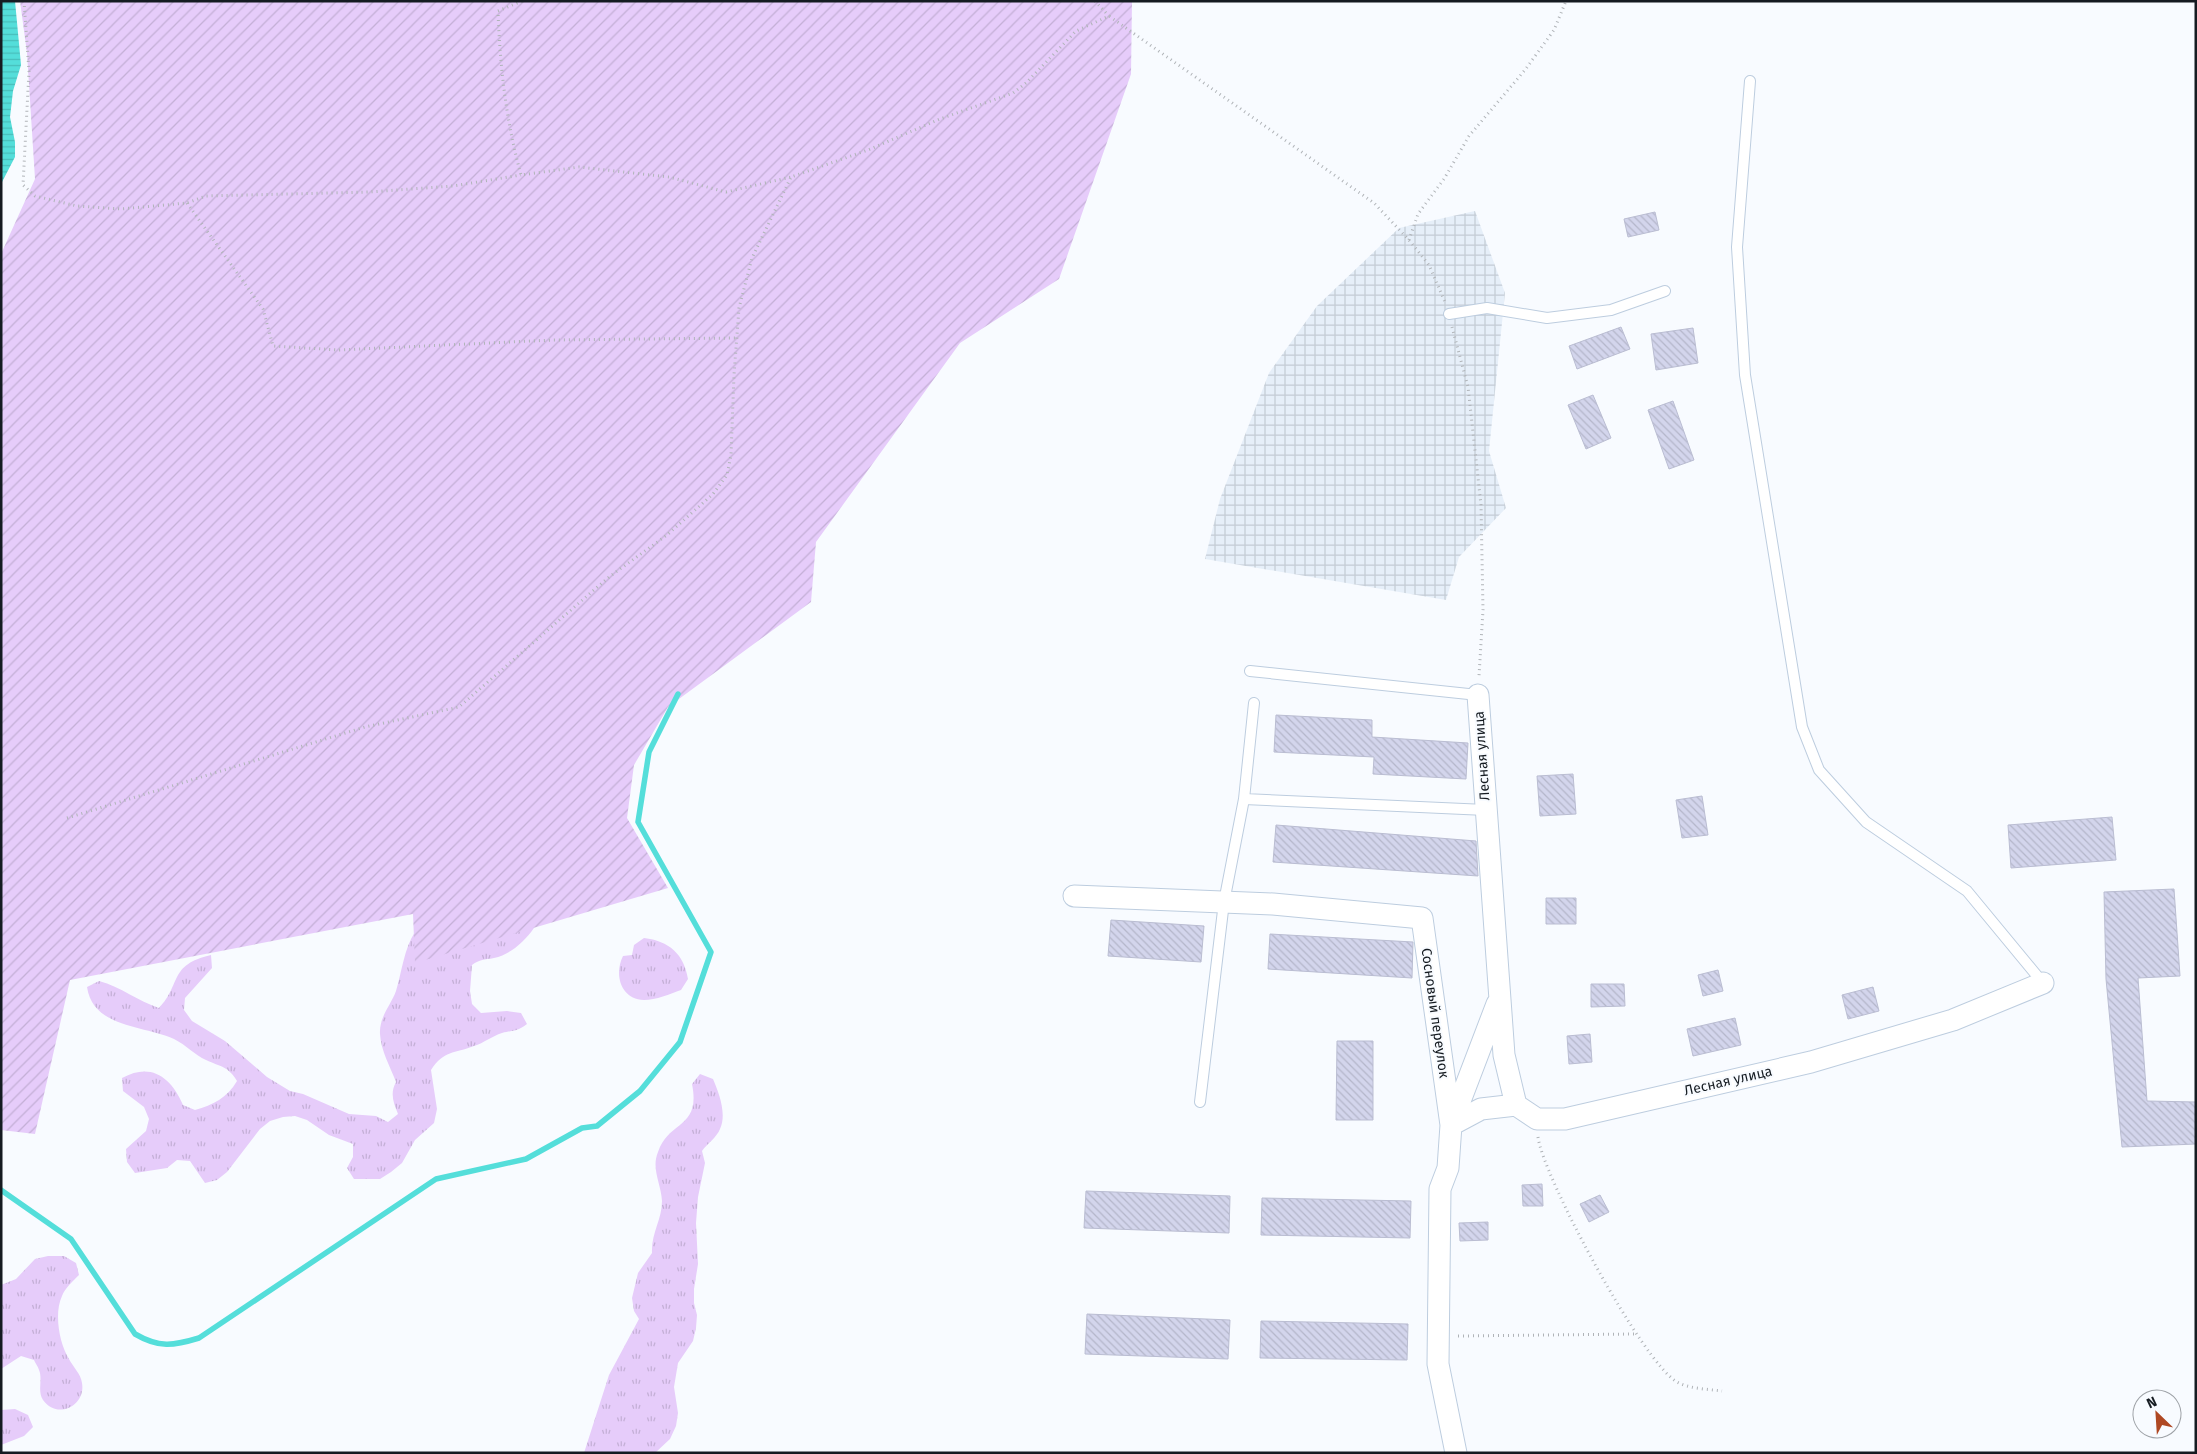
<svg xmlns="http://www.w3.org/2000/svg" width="2197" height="1454" font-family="'Fira Sans',sans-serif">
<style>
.industrial{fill:url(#industrial-grid)}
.grass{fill:url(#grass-tufts)}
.garden{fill:url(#garden-furrows)}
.water{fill:url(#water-rules)}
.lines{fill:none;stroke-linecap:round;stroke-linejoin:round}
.stream{stroke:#54deda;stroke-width:5.5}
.building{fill:url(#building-back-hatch);stroke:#babdd2}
.service-casing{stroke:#bdcddf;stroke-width:12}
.minor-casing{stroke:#bdcddf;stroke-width:23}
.path{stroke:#b0b4b8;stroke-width:3;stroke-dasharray:1 4;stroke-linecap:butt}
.service{stroke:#fff;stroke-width:10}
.minor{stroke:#fff;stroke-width:21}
.labels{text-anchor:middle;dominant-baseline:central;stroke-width:4;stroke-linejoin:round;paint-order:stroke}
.street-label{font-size:14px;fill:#151b21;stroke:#f8fbff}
</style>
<defs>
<pattern id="industrial-grid" width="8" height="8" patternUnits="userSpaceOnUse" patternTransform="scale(1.25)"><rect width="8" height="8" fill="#e6eff9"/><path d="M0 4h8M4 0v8" fill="none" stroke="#c4ccd5"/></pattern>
<pattern id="grass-tufts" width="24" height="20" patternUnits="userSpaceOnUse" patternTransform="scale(1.25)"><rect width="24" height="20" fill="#e6ccfa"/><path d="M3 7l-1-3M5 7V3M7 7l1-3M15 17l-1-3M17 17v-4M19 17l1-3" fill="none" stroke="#c4afd6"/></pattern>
<pattern id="garden-furrows" width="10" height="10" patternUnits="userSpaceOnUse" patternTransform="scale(1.25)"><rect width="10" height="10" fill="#e6ccfa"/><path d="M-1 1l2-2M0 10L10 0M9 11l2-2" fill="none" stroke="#c4afd6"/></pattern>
<pattern id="water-rules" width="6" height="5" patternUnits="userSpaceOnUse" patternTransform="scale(1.25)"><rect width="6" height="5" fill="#54deda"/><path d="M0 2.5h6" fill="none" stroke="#48bebb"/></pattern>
<pattern id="building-back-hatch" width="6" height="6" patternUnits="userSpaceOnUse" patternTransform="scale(1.25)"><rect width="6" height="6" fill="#d3d5ec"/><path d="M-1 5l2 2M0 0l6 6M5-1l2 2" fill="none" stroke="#b4b6ca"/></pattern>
</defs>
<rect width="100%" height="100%" fill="#f8fbff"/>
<path class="industrial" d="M1475,211L1505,293L1489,451L1506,508L1459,557L1446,600L1205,559L1220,499L1269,373L1317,306L1399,228Z"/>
<path class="grass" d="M526,917L534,928C524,942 511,954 494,958C484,960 480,959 472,965L470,991L472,1004L481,1013L507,1011L521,1013L527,1024C516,1032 514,1030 502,1033C492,1036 484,1043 474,1046C454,1054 444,1050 431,1070L437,1109L434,1123L415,1140L402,1163L391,1172L380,1179H354L347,1168L353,1157V1144L329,1135L307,1120L295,1116L283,1117L270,1121L260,1129L227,1172L217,1180L205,1183L190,1161L177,1160L167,1168L135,1173L127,1162L126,1149L146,1131L149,1119L144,1107L123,1091L122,1078C151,1062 171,1077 183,1105L195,1110C213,1105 227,1098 237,1081C228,1066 221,1067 206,1060C195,1055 186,1045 174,1039C143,1025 93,1028 87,987L99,981C121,987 138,1001 159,1008C182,984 168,965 211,955L212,968L185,998L184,1010L192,1021L225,1041L267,1077L290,1091L303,1094L349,1114L376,1116L388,1122L398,1114C393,1102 390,1093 396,1082C390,1066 381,1051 380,1034C379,1017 391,1005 396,991C402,971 404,949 415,932Z
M644,938C669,941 684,954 688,979L681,990C670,994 656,1000 644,1000C620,999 614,974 623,956L632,955L634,945Z
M700,1074L713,1079C719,1093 727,1114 720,1129C717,1137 707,1144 702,1151L705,1163L698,1197L696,1223L698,1264L694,1289V1303L697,1315L696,1328L693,1341L678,1363L674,1387L678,1413L676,1426L670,1439L655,1453H584L609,1375L639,1319L634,1311L632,1298L638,1273L652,1253C651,1233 662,1220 662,1201C661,1183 651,1169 658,1152C669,1120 701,1129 692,1084Z
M48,1256H64L76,1263L79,1275C73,1281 65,1288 62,1296C54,1313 59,1343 69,1359C73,1367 81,1374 82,1383C86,1406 57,1420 43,1400C37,1391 43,1379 39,1370C38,1366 35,1363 34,1360L21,1356L1,1369V1285L16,1279L35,1259Z
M15,1409L28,1415L33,1427L24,1436L1,1445V1410Z"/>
<path class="garden" d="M20,1H1132L1131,74L1059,279L960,343L816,542L811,602L668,707L634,765L627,818L668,888L415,963L413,914L70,980L35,1134L1,1130V254L35,179L27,53Z"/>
<path class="water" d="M1,1H15L21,65L13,91L10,117L15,142V157L1,184Z"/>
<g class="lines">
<path class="stream" d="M1,1190L71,1239L135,1334C159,1348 173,1346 199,1338L436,1179L526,1159L582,1128L597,1126L640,1091L680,1042L711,952L638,822L649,752L678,694"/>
</g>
<path class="building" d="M1655,212L1659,230L1628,237L1624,219Z
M1621,327L1630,349L1577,369L1569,346Z
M1693,328L1698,363L1656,370L1651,334Z
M1593,395L1611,438L1586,449L1568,405Z
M1673,401L1694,460L1669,469L1648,410Z
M1276,715L1372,720V737L1468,743L1466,779L1373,774L1374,757L1274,752Z
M1573,774L1576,814L1540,816L1537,776Z
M1702,796L1708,835L1682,838L1676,800Z
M2112,817L2116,860L2011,868L2008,825Z
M1276,825L1476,841L1478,876L1273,862Z
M2174,889L2180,976L2138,978L2147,1101L2196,1102V1144L2122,1147L2106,979L2104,892Z
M1546,898H1576V924H1546Z
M1111,920L1204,926L1201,962L1108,956Z
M1270,934L1413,942L1412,978L1268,969Z
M1718,970L1723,991L1703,996L1698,975Z
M1591,984H1624L1625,1006L1591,1007Z
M1873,987L1879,1011L1848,1019L1842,995Z
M1735,1018L1741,1045L1693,1056L1687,1029Z
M1590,1034L1592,1062L1569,1064L1567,1036Z
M1337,1041H1373V1120H1336Z
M1542,1184L1543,1206H1523L1522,1185Z
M1086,1191L1230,1196L1229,1233L1084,1228Z
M1600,1195L1609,1212L1589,1222L1580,1204Z
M1262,1198L1411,1201L1410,1238L1261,1235Z
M1488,1222V1240L1460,1241L1459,1223Z
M1087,1314L1230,1320L1228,1359L1085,1354Z
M1261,1321L1408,1324L1407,1360L1260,1358Z"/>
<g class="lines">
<defs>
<path id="service" d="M1750,81L1737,247L1745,375L1802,727L1819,770L1866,822L1967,891L2043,983
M1449,314L1487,308L1547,318L1611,310L1665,291
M1250,671L1478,695
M1244,799L1486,810
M1200,1102L1224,902L1244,799L1254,703"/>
<path id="minor" d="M1478,695L1504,1055L1516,1105L1537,1119H1565L1811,1062L1953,1020L2043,983
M1074,896L1273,904L1422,918L1451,1125L1448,1168L1440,1189L1438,1364L1456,1453
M1452,1122L1497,1004
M1451,1125L1481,1109L1516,1105"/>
</defs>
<use href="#service" class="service-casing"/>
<use href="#minor" class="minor-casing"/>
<path class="path" d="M24,1L29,71L23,185L35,196L77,206L121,209L187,203L206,196L369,192L453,186L521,175
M522,1L498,11C500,67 506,121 521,175L579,167L669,177L726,192L791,177
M1095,1L1109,16
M187,203L263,309L273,346L339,350L553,340L737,338
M1409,240L1418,214L1444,179L1469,136L1525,70L1554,30L1566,1
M1452,327L1468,387L1481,505L1483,610L1479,676
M67,818L365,727L459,707L609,577L667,535L713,494L727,475L731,455L734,375L739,308L752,258L791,177L868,150L940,119L1013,93L1026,83L1076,31L1109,16L1374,203L1409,240L1429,265L1445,302
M1538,1137C1543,1177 1643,1363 1677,1382C1690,1389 1707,1389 1722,1391
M1458,1336L1635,1334"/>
<use href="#service" class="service"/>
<use href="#minor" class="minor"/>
</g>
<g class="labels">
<g class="street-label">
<text transform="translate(1482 756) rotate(-94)">Лесная улица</text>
<text transform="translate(1435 1013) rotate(82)">Сосновый переулок</text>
<text transform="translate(1728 1081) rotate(-13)">Лесная улица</text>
</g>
</g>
<rect width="2197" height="1454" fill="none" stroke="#151b21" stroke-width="5"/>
<g transform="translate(2157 1414) rotate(335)"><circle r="24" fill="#f8fbff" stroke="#9da1a6"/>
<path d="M0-4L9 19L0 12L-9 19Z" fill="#af4823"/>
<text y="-8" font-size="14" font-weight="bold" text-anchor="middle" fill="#151b21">N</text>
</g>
</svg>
